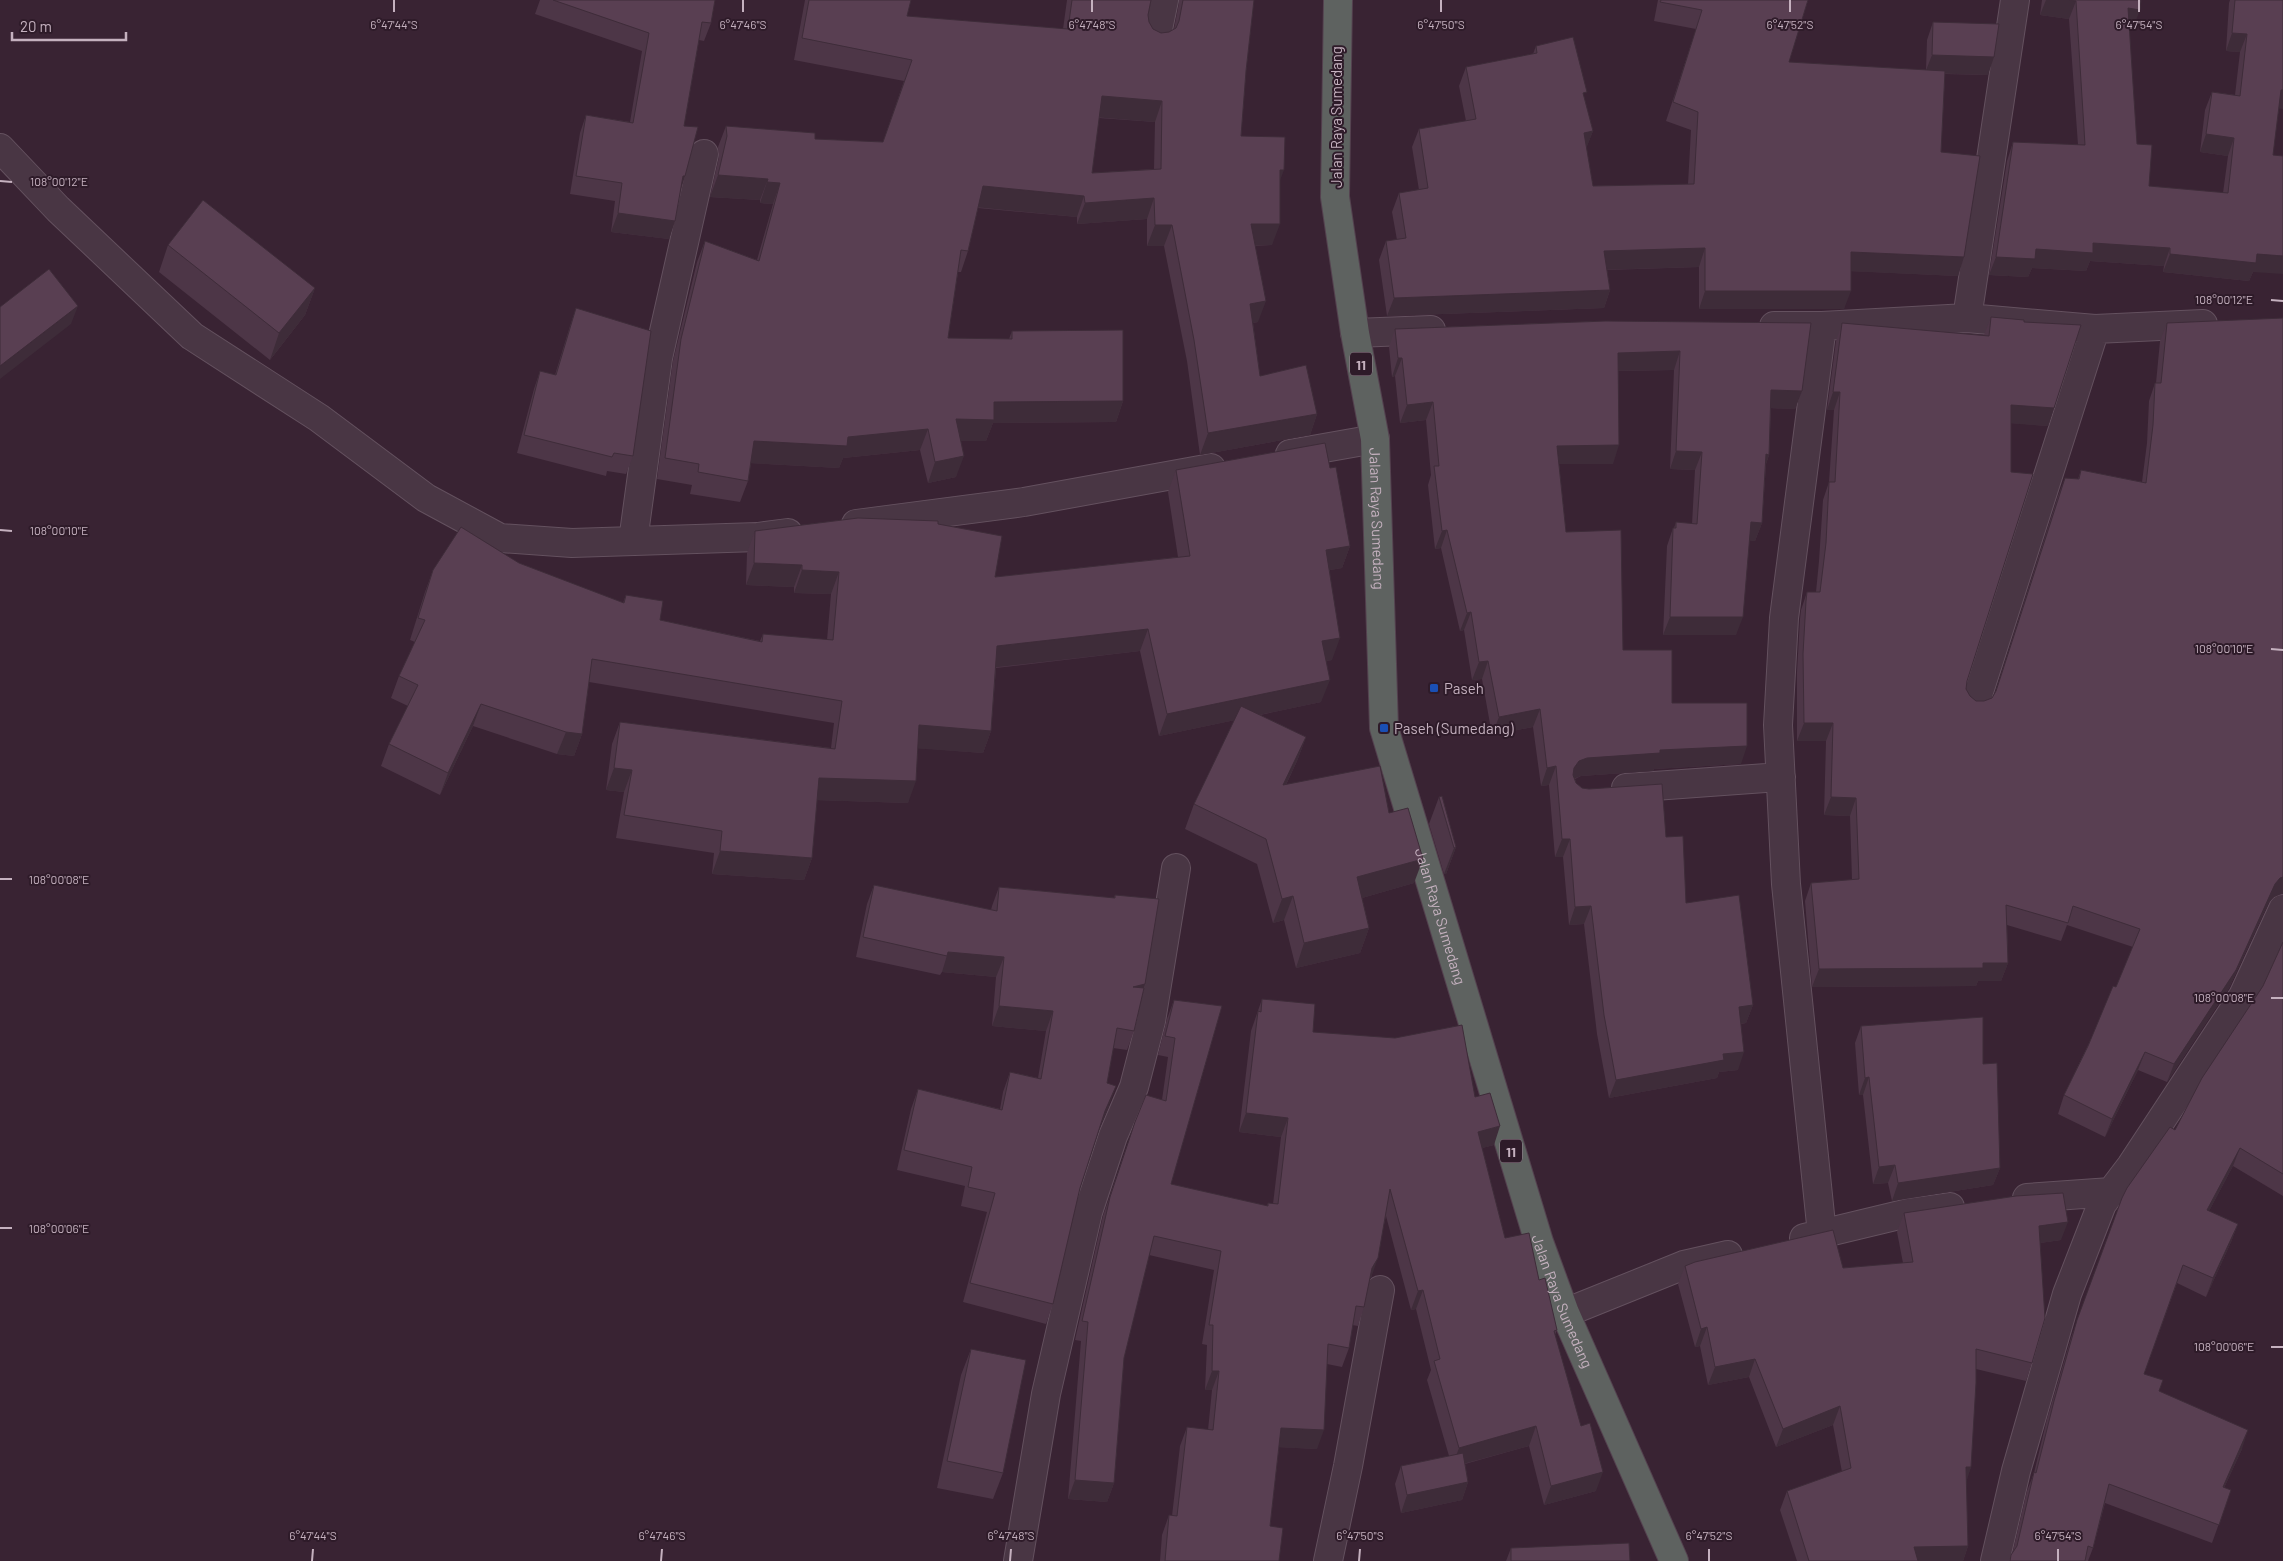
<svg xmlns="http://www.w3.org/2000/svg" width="2283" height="1561" font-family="Barlow,sans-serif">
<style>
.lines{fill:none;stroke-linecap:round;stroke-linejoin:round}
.minor-casing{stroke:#64515f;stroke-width:30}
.trunk-casing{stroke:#54414f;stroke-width:30}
.minor{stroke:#493644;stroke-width:28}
.trunk{stroke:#5e6260;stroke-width:28}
.wall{fill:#4d3647;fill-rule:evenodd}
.shaded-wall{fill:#3e2c39}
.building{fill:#593f52;stroke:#3e2c39;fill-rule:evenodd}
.ticks{fill:none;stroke:#c5b1bf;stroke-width:2}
.transit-dot{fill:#1a4fb4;stroke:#2e1b29;stroke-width:2}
.labels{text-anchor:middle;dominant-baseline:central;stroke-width:4;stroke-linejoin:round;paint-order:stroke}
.shield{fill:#2e1b29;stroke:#988492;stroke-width:1}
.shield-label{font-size:14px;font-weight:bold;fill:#c5b1bf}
.street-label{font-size:15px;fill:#c5b1bf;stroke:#2e1b29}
.poi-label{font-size:15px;fill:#c5b1bf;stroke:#2e1b29;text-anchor:start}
.ticks-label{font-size:12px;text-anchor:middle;fill:#c5b1bf;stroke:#2e1b29;stroke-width:4;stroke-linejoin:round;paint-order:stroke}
</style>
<rect width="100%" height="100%" fill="#392333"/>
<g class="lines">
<defs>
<path id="minor" d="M1156,39L1164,0
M0,148L58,209L192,336L319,418L426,498L500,538L572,543L758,537L788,533
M1967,318L2015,0
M1774,326H1822L1967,318L2095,329L2203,324
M1822,326L1784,618L1778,725L1786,884L1822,1234
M1355,333L1431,330
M1290,454L1375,439
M856,524L1024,502L1211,468
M633,541L658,358L704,154
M1975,704L2095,329
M1626,788L1781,777
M2027,1198L2111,1192
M1804,1238L1908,1213L1950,1207
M1565,1313L1684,1265L1728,1255
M1018,1561L1046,1394L1088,1212L1113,1136L1134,1087L1151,1021L1176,868
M1328,1561L1348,1466L1380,1290
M1995,1561L2016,1471L2067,1294L2102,1204L2131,1166L2243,996L2283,909"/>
<g id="trunk">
<path id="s1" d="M1338,0L1335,197L1355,333L1375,439L1384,728L1539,1242L1565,1313L1674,1561"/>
</g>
</defs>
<use href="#minor" class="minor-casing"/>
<use href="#trunk" class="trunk-casing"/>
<use href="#minor" class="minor"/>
<use href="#trunk" class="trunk"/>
</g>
<path class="wall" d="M540,0H715L711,23L704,41L699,40L684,126L685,176L681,190L675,221L669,239L611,232L615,201L570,194L580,133L586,115L630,122L642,51L535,14Z
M805,0H911L907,16L1063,29L1067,0H1151L1148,15L1149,22L1153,29L1161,33L1169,32L1174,29L1179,3V0H1254L1246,71L1241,136L1280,180L1272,245L1255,246L1258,322L1253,323L1260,376L1317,414L1310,435L1200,455L1187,361L1164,246H1147V219L1077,224V217L978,208L968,251L961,272H958L948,338L1009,339L1012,331L1123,401L1116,422L993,423L986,441H961L956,477L928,483L920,450L843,458L839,468L751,463L748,481L740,502L690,494L692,485L657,479L673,361L697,262L705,241L757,260L773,204L760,203V200L710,197L719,157L718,147L726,126L815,139L883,142L904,81L794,60ZM1099,118L1155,122L1154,169L1092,173Z
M1658,0H1808L1789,62L1926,70L1927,40L1933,22L1988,75L1945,74L1941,152L1964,257L1958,276L1851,271L1844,309H1699V267L1607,270L1610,290L1604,308L1387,316L1379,260L1386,241L1397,240L1392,212L1399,193L1419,190L1412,147L1419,129L1466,121L1459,86L1466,67L1533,54L1536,46L1584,98L1593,131L1586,148L1593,186L1688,184L1691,130L1666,121L1696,29L1654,21Z
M2042,0H2141L2133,28L2129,27L2137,144L2149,186L2223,193L2228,156L2200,152L2205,110L2212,92L2235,95L2240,52L2226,51L2229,3L2230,0H2283L2279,108L2253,272L2249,281L2163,272L2164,266L2090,261L2086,271L2032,268L2028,277L1989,275L2007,161L2013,142L2078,145L2069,19L2040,15Z
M168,245L315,288L305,315L270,360L159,272Z
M576,308L633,456L626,474L607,471L606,476L517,453L534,389L540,371L555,375L570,326Z
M1991,317L2024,322L2054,408L2048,426L2011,423L1967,681L1966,689L1970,696L1976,701H1984L1992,698L1995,693L2058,496L2065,478L2078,479L2081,470L2142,482L2147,443L2149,401L2155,383H2156L2160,341L2167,323L2281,894L2274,897L2269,902L2229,988L2167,1082L2138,1070L2105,1137L2058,1114L2064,1095L2116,987L2133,947L2067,925L2061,941L2007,925L2008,963L2001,981H1978L1976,986L1812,987L1805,901L1811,883L1852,880L1850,816L1824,815L1826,741H1797V672L1800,619L1801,610L1807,592H1816L1819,561L1823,500L1829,482L1834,410H1827L1836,341L1842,323L1984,335Z
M1606,321L1802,391L1795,409L1771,408L1769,455L1766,464L1762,523L1755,541L1749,540L1736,635H1663L1667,546L1673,528H1674L1676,522L1692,524L1695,470L1670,469L1674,370L1618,371L1613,464H1559L1566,532L1623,650L1672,703L1741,764L1654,769L1653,771L1581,776L1575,779L1576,783L1582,788L1666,837L1686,903L1753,1005L1746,1023L1741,1024L1738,1070L1719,1072L1717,1078L1609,1098L1597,1034L1584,924L1569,925L1563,857H1555L1549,785L1541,786L1533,727L1492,735L1482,679L1472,680L1464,630L1460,631L1441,548L1435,549L1428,485L1431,475L1426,420L1400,423L1395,376L1392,377L1389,347L1395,329Z
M1330,468L1350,546L1342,568L1330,570L1332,660L1326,661L1321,702L1260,715L1306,737L1297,761L1286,785L1389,813L1414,883L1362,898L1369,928L1360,953L1296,968L1284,920L1273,923L1257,864L1185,829L1194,804L1235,720L1159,736L1140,651L996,668L991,731L983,753L918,748L908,803L817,800L812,858L804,880L712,874L714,853L616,838L624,792L606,790L612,744L620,722L831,748L834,723L589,682L582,734L574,756L557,754L473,726L440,795L381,766L389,744L408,706L391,698L399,676L415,642L410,640L425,592L433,570L519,563L623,603L626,595L660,620L760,641L763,634L827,640L831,594L794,593V587L746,585L747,553L755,531L938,524L995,577L1178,557L1168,492L1176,470Z
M1439,797L1456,847L1446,874H1444L1429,824Z
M874,885L991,910L992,906L999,887L1114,898L1115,895L1144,988L1134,1031L1127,1050L1113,1048L1107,1083L1109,1106L1101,1124L1080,1188L1053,1304L1046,1324L963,1302L987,1212L961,1206L965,1186L897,1170L911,1109L918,1089L1000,1109L1003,1092L1010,1072L1038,1078L1046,1031L992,1026L996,977L942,972L940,975L856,957L867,904Z
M2283,942V1196L2233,1166L2209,1211L2238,1224L2231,1242L2206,1297L2177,1283L2144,1374L2159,1391L2242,1449L2224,1488L2231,1490L2212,1543L2105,1503L2093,1548L2088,1561H2009L2011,1555L2013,1551L2027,1491L2034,1473L2047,1419L2071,1338L2122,1198L2175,1130L2263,986Z
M1262,999L1313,1032L1475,1097L1494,1145L1482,1148L1505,1238L1539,1280L1557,1330L1555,1335L1596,1491L1544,1505L1529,1446L1465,1464L1468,1482L1462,1500L1401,1513L1395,1484L1401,1466L1449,1456L1427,1380L1431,1370L1416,1309L1411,1310L1386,1216L1371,1278L1369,1280L1364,1307L1358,1326L1352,1325L1349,1348L1342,1367L1327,1364L1317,1449L1279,1447L1270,1526L1279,1561H1160L1162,1535L1169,1515L1172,1516L1180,1446L1187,1427L1208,1430L1212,1390H1205L1207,1345L1202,1344L1214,1270L1149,1255L1124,1358L1114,1483L1107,1502L1068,1499L1081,1341L1075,1340L1103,1216L1135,1122L1162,1100L1168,1057L1158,1055L1167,1019L1174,1000L1222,1006L1171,1184L1267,1206L1268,1203L1273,1204L1281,1137L1239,1132L1251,1031Z
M1861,1026L1983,1064L2000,1168L1993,1185L1892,1201L1888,1183L1873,1184L1863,1095H1859L1855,1043Z
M1904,1213L2061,1240L2040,1243L2032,1363L2026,1381L1976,1369L1971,1467L1966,1480L1968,1546L1963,1561H1797L1780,1510L1787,1491L1842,1472L1833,1425L1776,1447L1749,1377L1708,1385L1700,1346L1695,1347L1678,1284L1685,1266L1843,1268L1903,1263L1897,1232Z
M971,1349L1003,1473L993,1499L937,1488L961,1375Z
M1511,1548L1630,1561H1506Z"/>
<path class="shaded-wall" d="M2046,0H2069L2076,1L2069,19L2040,15Z
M2128,8L2140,10L2133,28L2121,26Z
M2232,33L2247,34L2240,52L2226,51Z
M1932,55L1994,57L1988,75L1925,73Z
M2281,90H2283V109L2274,108Z
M1102,96L1162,101L1155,122L1094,117Z
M1593,131L1586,149L1584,133Z
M2206,134L2234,138L2228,156L2200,152Z
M1280,170H1284L1276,191Z
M718,175L768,179L760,200L710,197Z
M683,176H685L679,194Z
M767,182L780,183L773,204L760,203Z
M983,186L1084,196L1077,217L975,207Z
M1154,198L1147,219L1077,224L1085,203Z
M618,213L675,221L669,239L611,232Z
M1251,224H1280L1272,245L1243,246Z
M1155,225H1172L1164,246H1147Z
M2093,243L2170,248L2164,266L2090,261L2086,271L2032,268L2028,277L1989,275L1996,257L2036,249Z
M1705,248L1699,267L1597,270L1604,251Z
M1851,252L1964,257L1958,276L1844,271Z
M2170,254H2257L2283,256V274L2253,272L2249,281L2163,272Z
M315,288L305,315L270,360L279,333Z
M1610,290L1604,308L1387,316L1394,298Z
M1705,291H1851L1844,309H1699Z
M1266,301L1258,322L1242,325L1250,304Z
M78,306L71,324L0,379V366Z
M1680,351L1674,370L1611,371L1618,353Z
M1398,358H1402L1395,376L1392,377Z
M1771,390L1802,391L1795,409L1764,408Z
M1833,392H1840L1834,410H1827Z
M1123,401L1116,422L993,423L986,441H948L956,419L994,402Z
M1433,402L1426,420L1400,423L1407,405Z
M2011,405L2054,408L2048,426L2005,423Z
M1317,414L1310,435L1200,455L1208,433Z
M928,429L920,450L843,458L839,468L746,463L754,441L848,437Z
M1619,445L1613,464H1550L1557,446Z
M1676,451L1702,452L1695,470L1670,469Z
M1766,454L1769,455L1763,473Z
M964,456L956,477L928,483L935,462Z
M1751,522L1762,523L1755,541L1744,540Z
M1447,530L1441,548L1435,549L1442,531Z
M1350,546L1342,568L1318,572L1326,550Z
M754,563L802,565L794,587L746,585Z
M802,570L839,572L831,594L794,593Z
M1471,612L1464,630L1460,631L1467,613Z
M1670,617H1743L1736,635H1663Z
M1148,629L1140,651L989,668L997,646Z
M1340,638L1332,660L1314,663L1322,641Z
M1488,661L1482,679L1472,680L1479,662Z
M1330,680L1321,702L1159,736L1167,714Z
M481,704L473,726L440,795L448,773Z
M1540,709L1533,727L1492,735L1499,717Z
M1804,723H1833L1826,741H1797Z
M919,725L991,731L983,753L911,748Z
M566,732L582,734L574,756L557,754Z
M1306,737L1297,761L1274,810L1283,785Z
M1747,746L1741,764L1654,769L1653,771L1581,776L1573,779L1568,786L1574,768L1579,761L1587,758L1660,750Z
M1556,766L1549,785L1541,786L1547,768Z
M614,768L632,770L624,792L606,790Z
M819,778L916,781L908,803L811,800Z
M1831,797L1856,798L1850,816L1824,815Z
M1562,839H1570L1563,857H1555Z
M1456,847L1446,874H1444L1454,848Z
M720,851L812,858L804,880L712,874Z
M1423,859L1414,883L1348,902L1357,877Z
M2283,877V894H2281L2274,897L2269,902L2229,988L2167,1082L2174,1064L2275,884L2280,878Z
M1293,896L1284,920L1273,923L1282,899Z
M1591,906L1584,924L1569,925L1575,907Z
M1369,928L1360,953L1296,968L1304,943Z
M948,952L1004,957L996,977L942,972Z
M1983,963H2008L2001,981H1978L1976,986L1812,987L1819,969Z
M1145,984L1138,1004L1133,987Z
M1753,1005L1746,1023L1732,1025L1739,1007Z
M999,1006L1053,1011L1046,1031L992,1026Z
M1744,1052L1738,1070L1719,1072L1717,1078L1609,1098L1616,1080L1723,1054Z
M2145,1052L2138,1070L2105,1137L2112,1119Z
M1869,1077L1863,1095H1859L1865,1078Z
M1116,1086L1109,1106L1098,1131L1105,1111Z
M1246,1113L1288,1118L1281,1137L1239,1132Z
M1500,1126L1494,1145L1471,1151L1478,1132Z
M2240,1148L2233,1166L2200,1228L2207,1210Z
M1895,1165L1888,1183L1873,1184L1879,1167Z
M2000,1168L1993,1185L1892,1201L1898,1183Z
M2068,1222L2061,1240L2033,1244L2039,1226Z
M2238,1224L2231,1242L2206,1297L2213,1278Z
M1378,1258L1371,1278L1365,1287L1372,1268Z
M1423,1290L1416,1309L1411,1310L1418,1291Z
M1707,1327L1700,1346L1695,1347L1701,1329Z
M1755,1359L1749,1377L1708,1385L1715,1367Z
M1212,1371H1219L1212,1390H1205Z
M1840,1406L1833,1425L1776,1447L1783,1429Z
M1536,1426L1529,1446L1452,1467L1459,1448Z
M1281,1428L1324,1430L1317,1449L1274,1447Z
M2248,1430L2242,1449L2216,1505L2223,1487Z
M1966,1467H1971L1965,1486Z
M1603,1472L1596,1491L1544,1505L1551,1486Z
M1075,1480L1114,1483L1107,1502L1068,1499Z
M1468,1482L1462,1500L1401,1513L1407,1495Z
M1968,1546L1963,1561H1909L1914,1547Z"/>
<path class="building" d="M553,0H715L711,23L702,22L684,126L698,127L685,176H683L675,221L618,213L622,183L576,176L586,115L633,123L649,33Z
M809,0H911L907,16L1068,29L1072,0H1151L1148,15L1149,22L1153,29L1161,33L1169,32L1176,28L1179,21L1183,0H1254L1246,71L1241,136L1285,137L1284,170H1280V224H1251L1266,301L1250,304L1260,376L1306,365L1317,414L1208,433L1194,340L1172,225H1155L1154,198L1085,203L1084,196L983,186L968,251L961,250L948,338L1012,339V331L1123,330V401L994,402V420L956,419L964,456L935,462L928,429L848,437L847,446L754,441L748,481L698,472L699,464L665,458L681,339L705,241L759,261L780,183L767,182L768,179L718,175L727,136L726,126L815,133V139L883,142L912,60L802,38ZM1102,96L1162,101L1161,169L1092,173Z
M1661,0H1808L1789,62L1945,71L1941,152L1980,156L1964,257L1851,252V291H1705V248L1604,251L1610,290L1394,298L1386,241L1406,238L1399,193L1428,188L1419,129L1476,119L1466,67L1537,53L1536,46L1573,37L1587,92L1583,93L1593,131L1584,133L1593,186L1694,184L1698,112L1673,102L1702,10L1660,2Z
M2069,0H2141L2140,10L2128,8L2137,144L2152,145L2149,186L2228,193L2234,138L2206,134L2212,92L2240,96L2247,34L2232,33L2235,0H2283V90H2281L2273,155L2283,156V256L2257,254L2256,263L2170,254V248L2093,243V253L2036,249L2035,259L1996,257L2013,142L2085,145L2076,1Z
M1933,22L1999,24L1994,57L1932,55Z
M203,200L315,288L279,333L168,245Z
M49,269L78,306L0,366V307Z
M576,308L651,331L633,456L614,453L612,457L524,435L540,371L556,375Z
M1991,317L2024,320V322L2081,325L2054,408L2011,405V472L2033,474L1967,681L1966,689L1970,696L1976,701H1984L1992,698L1996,691L2065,478L2079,479L2081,470L2146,483L2153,425L2155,383H2161L2167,323L2283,318V877L2280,878L2275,884L2236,970L2174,1064L2145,1052L2112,1119L2064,1095L2088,1046L2113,986L2116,987L2140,929L2073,906L2068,923L2006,905L2008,963H1983V968L1819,969L1811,883L1859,879L1856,798L1831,797L1833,723H1804L1803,654L1806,601L1807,592H1820L1826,543L1829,482H1835L1840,392H1833L1842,323L1989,336Z
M1606,321L1811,323L1802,391L1771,390L1769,455L1766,454L1762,523L1751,522L1743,617H1670L1673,528H1676V522L1697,524L1702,452L1676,451L1680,351L1618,353L1619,445L1557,446L1566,532L1621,530L1623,650H1672V703H1747V746L1660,750V753L1587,758L1579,761L1574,768L1573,775L1576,783L1582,788L1589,789L1662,784L1666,837L1683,836L1686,903L1739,895L1753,1005L1739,1007L1744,1052L1723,1054L1724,1060L1616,1080L1604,1015L1591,906L1575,907L1570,839H1562L1556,766L1547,768L1540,709L1499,717L1488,661L1479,662L1471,612L1467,613L1447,530L1442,531L1434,466H1439L1433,402L1407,405L1402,358H1398L1395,329Z
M1325,443L1330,468L1336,467L1350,546L1326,550L1340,638L1322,641L1330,680L1167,714L1148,629L997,646L991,731L919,725L916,781L819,778L812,858L720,851L722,831L624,815L632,770L614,768L620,722L835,749L842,701L592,659L582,734L566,732L481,704L448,773L389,744L418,685L399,676L425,620L418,618L433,570L461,527L519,563L624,603L626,595L663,601L660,620L762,642L763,634L833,640L839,572L802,570V565L754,563L755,531L858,518L938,521V524L1002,536L995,577L1190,556L1176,470Z
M1241,706L1306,737L1283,785L1380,766L1389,813L1408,808L1423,859L1357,877L1369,928L1304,943L1293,896L1282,899L1266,839L1194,804Z
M1442,796L1456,847L1454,848L1439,797Z
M874,885L997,911L999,887L1115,898V895L1159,899L1145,984L1133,987L1144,988L1134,1031L1117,1028L1107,1083L1116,1086L1105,1111L1080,1188L1053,1304L970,1283L995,1193L968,1187L972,1167L904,1150L918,1089L1002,1110L1010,1072L1041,1079L1053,1011L999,1006L1004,957L948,952L947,956L863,937Z
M2283,942V1174L2240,1148L2207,1210L2238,1224L2213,1278L2183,1265L2144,1374L2163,1380L2159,1391L2248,1430L2223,1487L2231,1490L2219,1525L2109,1484L2093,1548L2088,1546L2085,1561H2010L2011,1555L2017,1546L2034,1472L2036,1473L2054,1401L2077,1320L2122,1198L2127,1188L2170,1127L2175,1130L2202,1078L2263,986Z
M1262,999L1315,1004L1313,1032L1395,1038L1462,1025L1475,1097L1490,1093L1500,1126L1478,1132L1505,1238L1529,1233L1539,1280L1545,1278L1557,1330L1554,1331L1581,1426L1590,1423L1603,1472L1551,1486L1536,1426L1459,1448L1434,1361L1440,1359L1423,1290L1418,1291L1390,1189L1378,1258L1372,1268L1364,1307L1356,1306L1349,1348L1328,1344L1324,1430L1281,1428L1270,1526L1283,1528L1279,1561H1165L1169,1515L1177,1516L1187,1427L1213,1430L1219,1371H1212L1213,1325H1209L1221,1251L1154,1236L1124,1358L1114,1483L1075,1480L1088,1322L1082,1321L1110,1197L1135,1122L1146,1095L1166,1101L1175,1038L1165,1036L1174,1000L1222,1006L1171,1184L1268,1206V1203L1278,1204L1288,1118L1246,1113L1258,1011L1261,1012Z
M1983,1017V1064L1997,1063L2000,1168L1898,1183L1895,1165L1879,1167L1869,1077L1865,1078L1861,1026Z
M2063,1193L2068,1222L2039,1226L2045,1318L2032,1363L1976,1349V1383L1971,1467H1966L1968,1546L1914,1547L1918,1561H1809L1787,1491L1851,1468L1840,1406L1783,1429L1755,1359L1715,1367L1707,1327L1701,1329L1685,1266L1695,1262L1833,1230L1843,1268L1913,1262L1904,1213L2016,1196Z
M971,1349L1026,1360L1003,1473L947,1461Z
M1463,1453L1468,1482L1407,1495L1401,1466Z
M1629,1543L1630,1561H1511V1548Z"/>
<path class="ticks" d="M394,12V0M743,12V0M1092,12V0M1441,12V0M1790,12V0M2139,12V0M0,181L12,182M2271,300L2283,301M0,530L12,531M2271,649L2283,650M0,879H12M2271,998H2283M0,1228H12M2271,1347H2283M312,1561L313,1549M661,1561L662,1549M1010,1561L1011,1549M1359,1561L1360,1549M1709,1561V1549M2058,1561V1549"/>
<g class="transit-dot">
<rect x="1429" y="683" width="10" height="10" rx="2.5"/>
<rect x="1379" y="723" width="10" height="10" rx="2.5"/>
</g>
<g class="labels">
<g class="shield">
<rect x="1350" y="352.5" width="22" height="23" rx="4"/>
<rect x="1500" y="1139.5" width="22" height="23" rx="4"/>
</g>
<g class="shield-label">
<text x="1361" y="364">11</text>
<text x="1511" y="1151">11</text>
</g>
<g class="street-label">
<text transform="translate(1336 117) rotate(-90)">Jalan Raya Sumedang</text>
<text stroke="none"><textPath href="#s1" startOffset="522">Jalan Raya Sumedang</textPath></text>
<text stroke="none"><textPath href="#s1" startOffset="928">Jalan Raya Sumedang</textPath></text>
<text stroke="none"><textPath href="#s1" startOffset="1332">Jalan Raya Sumedang</textPath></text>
</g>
<g class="poi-label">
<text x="1444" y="688">Paseh</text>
<text x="1394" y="728">Paseh (Sumedang)</text>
</g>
</g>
<g class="ticks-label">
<text x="394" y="29">6°47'44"S</text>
<text x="743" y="29">6°47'46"S</text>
<text x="1092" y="29">6°47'48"S</text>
<text x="1441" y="29">6°47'50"S</text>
<text x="1790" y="29">6°47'52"S</text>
<text x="2139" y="29">6°47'54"S</text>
<text x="59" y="186">108°00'12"E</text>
<text x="2224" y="304">108°00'12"E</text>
<text x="59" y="535">108°00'10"E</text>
<text x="2224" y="653">108°00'10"E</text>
<text x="59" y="884">108°00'08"E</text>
<text x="2224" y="1002">108°00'08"E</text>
<text x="59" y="1233">108°00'06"E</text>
<text x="2224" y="1351">108°00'06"E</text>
<text x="313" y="1540">6°47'44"S</text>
<text x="662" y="1540">6°47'46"S</text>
<text x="1011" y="1540">6°47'48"S</text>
<text x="1360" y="1540">6°47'50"S</text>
<text x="1709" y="1540">6°47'52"S</text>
<text x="2058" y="1540">6°47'54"S</text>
</g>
<path d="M12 32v8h114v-8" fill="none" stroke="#c5b1bf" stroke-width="2.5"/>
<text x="20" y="32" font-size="15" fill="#c5b1bf" stroke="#2e1b29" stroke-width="4" paint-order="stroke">20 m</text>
</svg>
